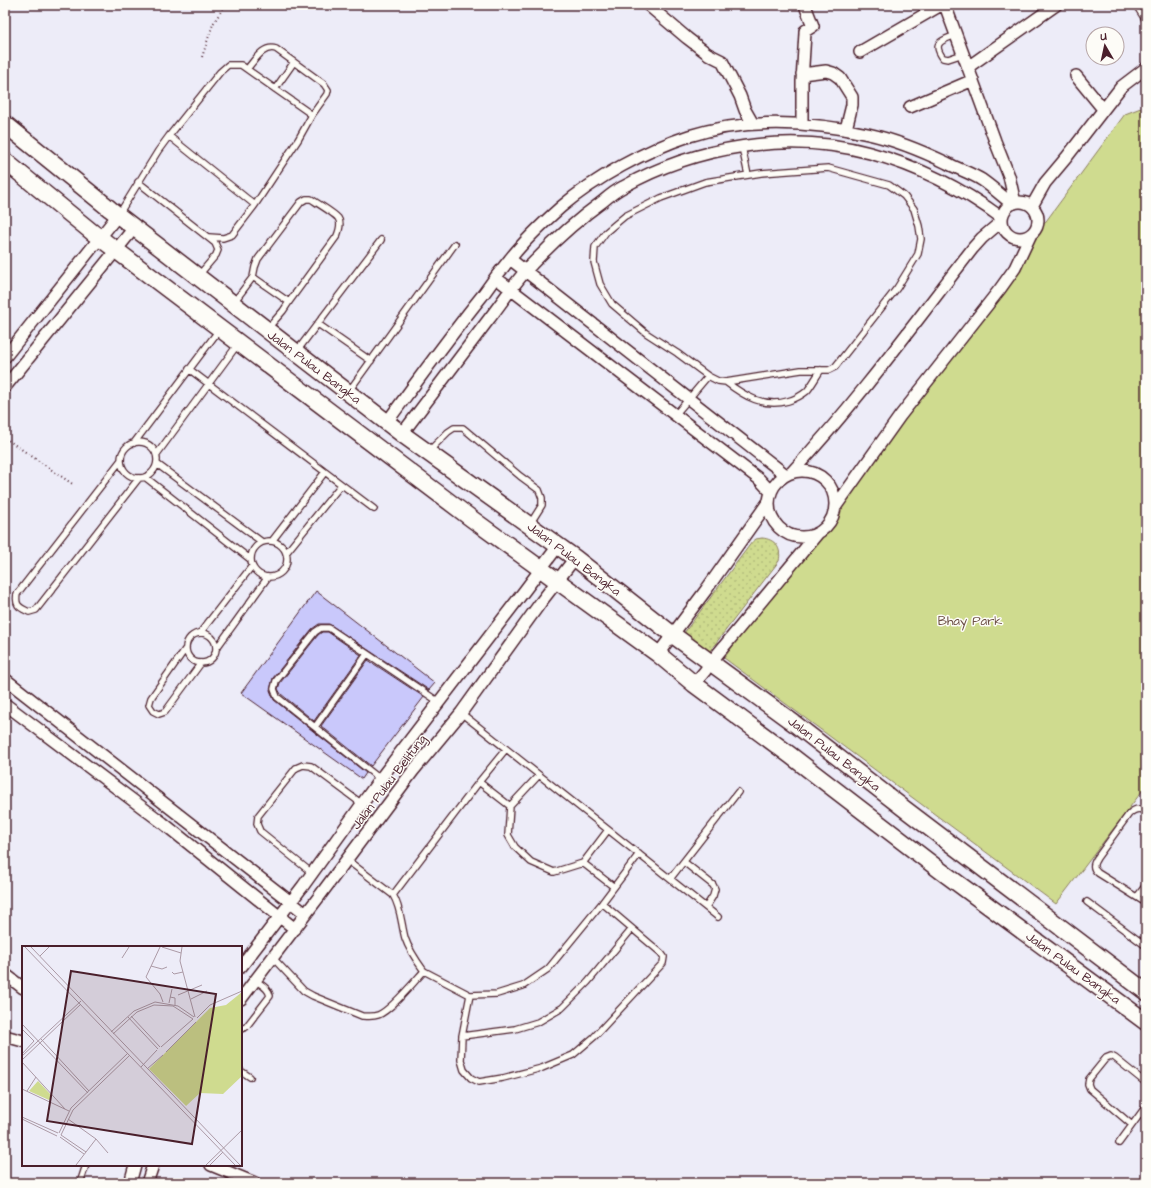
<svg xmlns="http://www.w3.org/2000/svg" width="1151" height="1188" font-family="'Architects Daughter',sans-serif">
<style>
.grass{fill:#cfdb8f;stroke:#8c7d5d}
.park{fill:url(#park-dots);stroke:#8c7d5d}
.building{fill:#c9c8fb;stroke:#4a1f2b}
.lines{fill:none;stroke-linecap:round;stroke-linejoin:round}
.service-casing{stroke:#4a1f2b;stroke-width:8}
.minor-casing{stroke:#4a1f2b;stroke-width:14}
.secondary-casing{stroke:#4a1f2b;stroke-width:19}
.path{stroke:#4a1f2b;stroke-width:2;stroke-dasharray:1 3;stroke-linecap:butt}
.service{stroke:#fdfcf7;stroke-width:5.5}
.minor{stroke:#fdfcf7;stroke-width:11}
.secondary{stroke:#fdfcf7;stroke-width:16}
.labels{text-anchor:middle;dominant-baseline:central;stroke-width:3;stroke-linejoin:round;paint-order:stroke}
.street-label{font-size:13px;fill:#4a1f2b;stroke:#fdfcf7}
.park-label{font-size:13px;fill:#6b4e44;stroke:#fdfcf7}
.inset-road{fill:none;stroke:#ac9aa6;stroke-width:1}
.view{fill:#4a1f2b;fill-opacity:0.15;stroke:#4a1f2b;stroke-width:2}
.inset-edge{fill:none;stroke:#4a1f2b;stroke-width:2}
</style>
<defs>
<pattern id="park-dots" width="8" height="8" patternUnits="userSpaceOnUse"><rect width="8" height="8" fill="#cfdb8f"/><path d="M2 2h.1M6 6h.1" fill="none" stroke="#b3bc7c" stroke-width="1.8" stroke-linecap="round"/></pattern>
</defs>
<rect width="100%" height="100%" fill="#edecf8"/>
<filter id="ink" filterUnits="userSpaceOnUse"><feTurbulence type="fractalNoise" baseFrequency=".025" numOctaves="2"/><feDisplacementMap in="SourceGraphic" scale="8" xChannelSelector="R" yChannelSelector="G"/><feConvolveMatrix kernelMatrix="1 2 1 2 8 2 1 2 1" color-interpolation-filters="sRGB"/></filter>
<g filter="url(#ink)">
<path class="grass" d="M1146,106V786L1056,904L724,658L1125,114Z"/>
<path class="park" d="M762,538C775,539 782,548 779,561L709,652L684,633L752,542L756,539Z"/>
<path class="building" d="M316,591L435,683L429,690L329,624H319L312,629L273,678L270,690L274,700L366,773L362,779L241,693Z
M322,632H328L361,655L314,721L281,694L278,689L280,683L318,635Z
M368,660L424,697L371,766L321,726Z"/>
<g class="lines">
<defs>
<path id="service" d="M1136,5L1146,21
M956,35C943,40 931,42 943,58L948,59L963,54
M247,69C255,60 263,45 276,49L324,84L328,90L327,94L312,115
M275,89L294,62
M169,136L220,72L228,65H241L308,112L312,115L298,140L255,205
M742,147L748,175
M828,168L889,185L904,196L914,209L919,226L921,239L918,254L897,288L835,367L829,370H801L726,382L718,381L708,376L677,353L646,333L612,304L600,284L594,262L595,247L606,232L625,216L661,198L705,182L761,173Z
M138,182L215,243L218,250L216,255L199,275
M119,214L158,151L169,136L255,205L232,235L223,238L209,237
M253,277L255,267L258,259L301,202L306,199H311C317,203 334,213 338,218C342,223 339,231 337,236L289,302
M234,302L253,277L289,302L283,311L268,328
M318,324L371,361
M297,351L381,240
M189,369L374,509
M726,382C744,396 764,408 788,401C795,399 801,396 807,391C812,385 816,377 821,370
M349,391L455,244
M675,415L708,376
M121 460a18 18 0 1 1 36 0a18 18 0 1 1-36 0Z
M134,443L219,330
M429,451L448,432L454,428H463L520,476L539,490L542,498V505L530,524
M157,454L238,344
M121,460L17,594C15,606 19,607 29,612L36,610L139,478
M157,464L262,542
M145,477L250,559
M251 559a18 18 0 1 1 36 0a18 18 0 1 1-36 0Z
M272,541L325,472
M286,553L341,485
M200,633L252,566
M186 648a15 15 0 1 1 30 0a15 15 0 1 1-30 0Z
M186,648L151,698L149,705L153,711L159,714L165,712L201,663
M216,649L268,577
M461,713L718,917
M315,727L367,654
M539,775L510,806L508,835L515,847L531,862L554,872L583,863L608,830
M380,779L277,697L274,689L276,681L315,632L321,628H329L439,702
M479,782L510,806
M1146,812C1140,807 1134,809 1129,814L1097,858C1093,864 1092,868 1098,873L1146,903
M347,860L393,895C401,908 401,923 405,938C409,950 416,960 424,971
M684,862L713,885L715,889L713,896L706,907
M583,863L614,887
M312,873L260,831L257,824L258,816L296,768L303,765L311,766L362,804
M670,879L738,792
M393,895L479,782L506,749
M1137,897L1146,885
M1087,902L1146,946
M273,958L304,991L313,996L362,1016C368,1016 373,1017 378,1015C390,1011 414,982 424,971L470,995L497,994L523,986L548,969L602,903L639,854
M470,995L462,1036L461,1060L464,1070L471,1078L479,1082L503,1078L542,1068L573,1055L594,1037L663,963L664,957L661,953L602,903
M241,1029L246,1027L270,996C269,988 261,985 255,980
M462,1036L515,1029L538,1022L562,1008L588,982L632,929
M241,1071L250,1077
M1132,1125L1090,1089L1088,1084L1089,1079L1106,1058L1111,1056L1115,1058L1146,1083
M1119,1143L1146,1106
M80,1183L86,1165"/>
<path id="minor" d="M648,5L687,38L708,54L722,61L740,96L745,110L753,124
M945,5L995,141L1009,176L1015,203
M860,52L941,5
M968,67L1056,5
M802,74L826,71L833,73L840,78L852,97V105L846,129
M1076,76L1103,109
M910,107L973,80
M802,124V81L805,33V31L813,26L806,8
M1002 220a18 18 0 1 1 36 0a18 18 0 1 1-36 0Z
M1032,206L1045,183L1066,158L1121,87L1146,68
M510,259L786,475
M496,278L759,479L771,492
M5,357L118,215
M5,387L134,228
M387,422C418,380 449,337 482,296C491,283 500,271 510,259C525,240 543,223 561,207C595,178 646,150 689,136C745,118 810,121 868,134C895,140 922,151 947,163C958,169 971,173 982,180C992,187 1002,196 1012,204
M402,434C431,396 460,357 489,319C503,301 517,279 532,264C554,241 577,220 602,202C608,197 615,191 623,187C696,146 788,131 870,153C917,166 963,189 1002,218
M769 504a33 33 0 1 1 66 0a33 33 0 1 1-66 0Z
M792,472C857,402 914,324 973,248L982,238L1002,221
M836,506L900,416L1000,289L1015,268L1031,234
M658,654L706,590L769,501
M5,679L306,914
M694,684L705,671L711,662L818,533
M5,704L163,823L295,929
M241,967L303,886L380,779L525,590L558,546
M5,974L23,988
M241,999L318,898L413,771L461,713L541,602L575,558
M5,1036L23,1041
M211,1165L255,1183
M130,1183L135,1165
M147,1183L153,1165"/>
<path id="secondary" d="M5,124L110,209L402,434L575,558L673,635L795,724L906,810L1146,992
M5,161L92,232L472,519L658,654L694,684L790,755L941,871L1146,1022"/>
</defs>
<use href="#service" class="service-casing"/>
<use href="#minor" class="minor-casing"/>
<use href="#secondary" class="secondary-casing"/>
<path class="path" d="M202,57L213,24L225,5
M5,438L74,485"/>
<use href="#service" class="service"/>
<use href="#minor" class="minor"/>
<use href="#secondary" class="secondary"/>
</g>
</g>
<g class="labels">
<g class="street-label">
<text transform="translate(314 367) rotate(37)">Jalan Pulau Bangka</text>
<text transform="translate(574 559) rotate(37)">Jalan Pulau Bangka</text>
<text transform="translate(834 754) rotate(38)">Jalan Pulau Bangka</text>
<text transform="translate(389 782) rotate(-53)">Jalan Pulau Belitung</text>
<text transform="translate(1073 968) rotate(36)">Jalan Pulau Bangka</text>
</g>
<g class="park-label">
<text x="970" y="621">Bhay Park</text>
</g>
</g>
<g transform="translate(22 946)">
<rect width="220" height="220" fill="#edecf8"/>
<path d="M220,46V130L201,148L178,147L164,160L127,123L188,62L204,59Z" fill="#cfdb8f"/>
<path d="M16,135L30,150L27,154L7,145Z" fill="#cfdb8f"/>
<path class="inset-road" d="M3,1L213,219M9,1L218,219M138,1L124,31L138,48L141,56M140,1L159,7M160,1L158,15L173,71M18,10L27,1M100,12L107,1M129,20L140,23L145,21M150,26L152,28L161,26M156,49L180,39M148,51L153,52V59M169,53L185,45M147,57L150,43M109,70L138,101M106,71L136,103M175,72L188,59L220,45M0,78L66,147M0,83L12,95L0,108M89,86L112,65L133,56L156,60L172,71M91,88L115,66L132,59L151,60L171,73M19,93L67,145M139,101L171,73M144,106L174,76M0,110L59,55M0,114L59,58M0,116L43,163M119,121L135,104M125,123L141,109M0,143L47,165M5,145L14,131M0,171L36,187M0,173L35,190M46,173L74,193L86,207M37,187L49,162L106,107M39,189L51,164L108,109M39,189L64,206M38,191L62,208M54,219L74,193M184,219L220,184M188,219L201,206"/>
<path class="view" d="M49,25L194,48L170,198L25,175Z"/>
<rect width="220" height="220" class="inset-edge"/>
</g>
<rect width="1151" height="1188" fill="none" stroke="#fdfcf7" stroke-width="20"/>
<rect x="10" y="10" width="1131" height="1168" fill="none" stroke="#4a1f2b" stroke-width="1.5" filter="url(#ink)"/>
<g transform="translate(1105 46) rotate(351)"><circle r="19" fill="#fdfcf7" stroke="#b5a4a5"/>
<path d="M0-3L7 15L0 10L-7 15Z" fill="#4a1f2b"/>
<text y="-6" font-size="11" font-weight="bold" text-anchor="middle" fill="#4a1f2b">U</text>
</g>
</svg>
